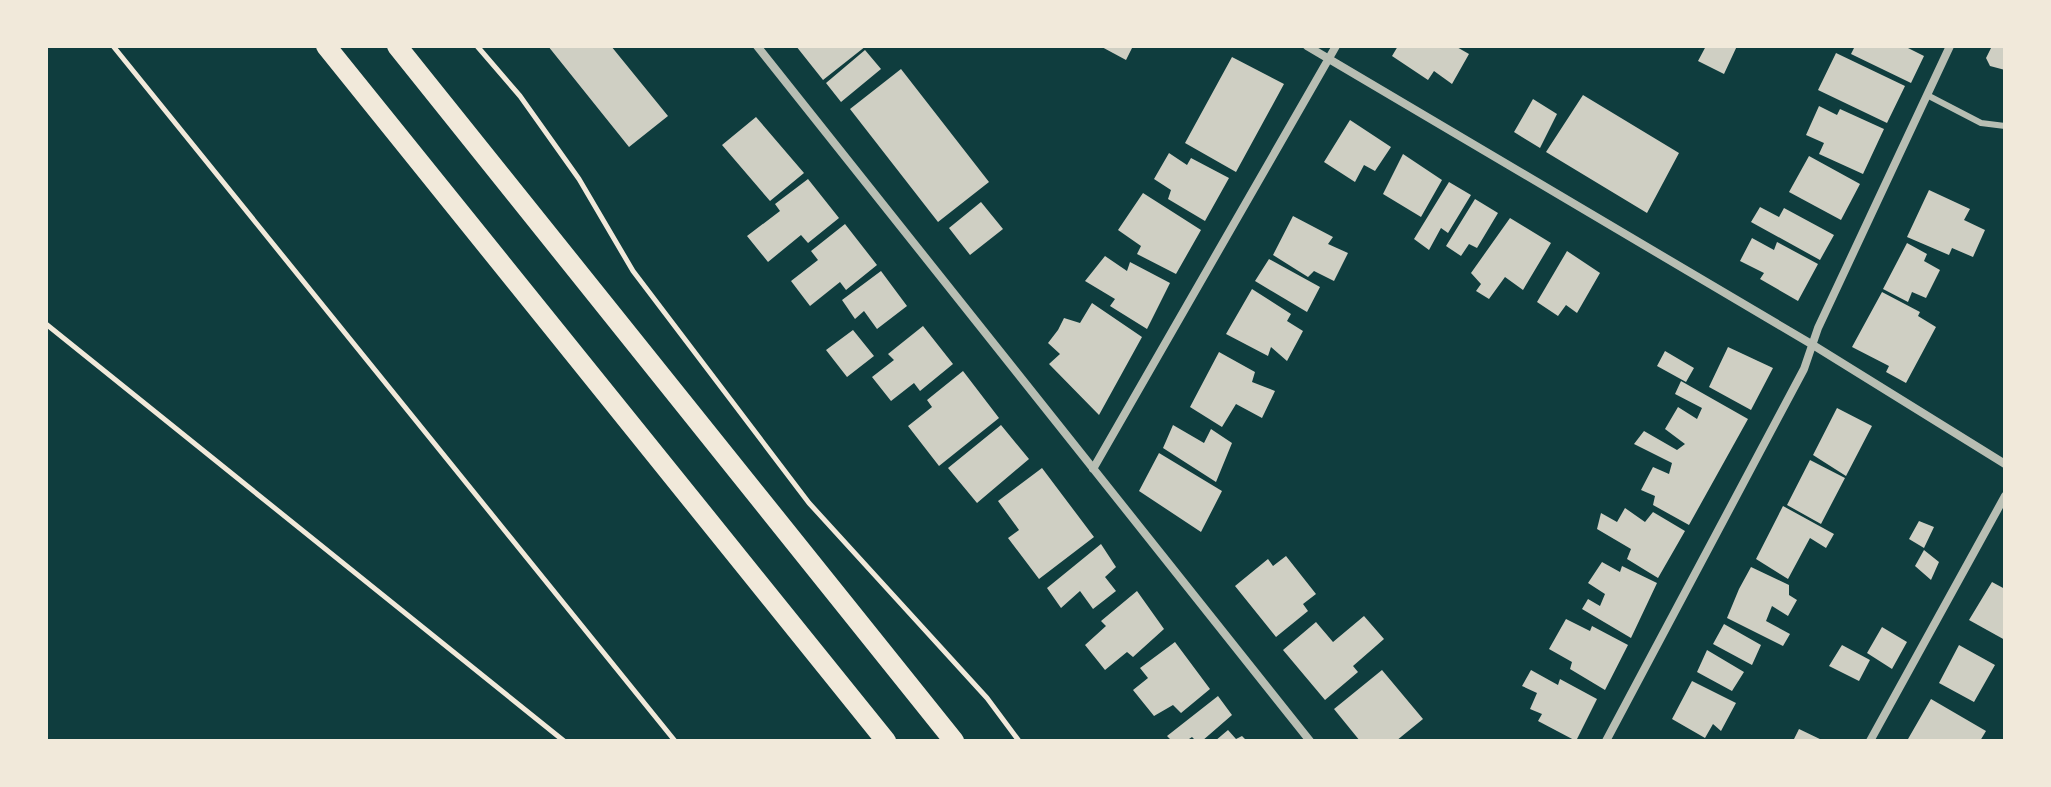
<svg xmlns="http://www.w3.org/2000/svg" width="2051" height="787" font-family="'IBM Plex Sans',sans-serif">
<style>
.building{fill:#cfcfc3}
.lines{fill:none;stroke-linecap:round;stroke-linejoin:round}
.path{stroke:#f1e9da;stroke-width:5}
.service{stroke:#b8beb3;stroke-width:6}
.minor{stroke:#b8beb3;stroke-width:8}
.primary{stroke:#f1e9da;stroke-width:20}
</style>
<rect width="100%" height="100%" fill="#0f3d3e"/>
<path class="building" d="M548,46H611L668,116L629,147Z
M796,46H866L823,80Z
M1100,46H1133L1126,60Z
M1398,46H1455L1469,54L1452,84L1434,71L1428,80L1392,56Z
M1706,46H1737L1724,74L1698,61Z
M1855,46H1904L1924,56L1911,83L1851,54Z
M1992,46H2005V70L1990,66L1986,58Z
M865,50L881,69L841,102L826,83Z
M1836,53L1905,86L1887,123L1818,90Z
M1232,57L1284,84L1236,172L1185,143Z
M901,69L989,182L938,222L850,109Z
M1583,95L1679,153L1647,213L1546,152Z
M1533,99L1557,114L1540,148L1514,132Z
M1819,106L1837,115L1840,109L1884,129L1863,174L1819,154L1824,143L1806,135Z
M756,117L804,173L770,201L722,145Z
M1350,120L1391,147L1375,171L1364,165L1355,182L1324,162Z
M1169,153L1187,165L1191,158L1229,178L1205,221L1168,199L1171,190L1154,179Z
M1403,154L1442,180L1421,217L1383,194Z
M1809,156L1860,184L1841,220L1789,192Z
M808,179L839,218L808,243L801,235L768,262L747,236L780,211L775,204Z
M1449,182L1471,195L1448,233L1441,228L1429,250L1414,239Z
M1929,190L1970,209L1964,220L1985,230L1973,257L1952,248L1949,255L1907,237Z
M1143,193L1201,230L1176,274L1137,254L1141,246L1118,230Z
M1475,199L1498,213L1477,248L1469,244L1461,256L1446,246Z
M981,202L1003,229L970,255L949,228Z
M1760,207L1779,217L1784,208L1834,235L1820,260L1751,222Z
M1293,216L1333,237L1328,244L1348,253L1334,281L1314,271L1308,277L1273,255Z
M1510,218L1551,243L1523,290L1505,277L1489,299L1476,291L1481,284L1471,273Z
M845,224L877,265L846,290L840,282L810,306L791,281L818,260L811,251Z
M1752,238L1774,250L1777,242L1818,264L1798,301L1760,279L1764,273L1740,261Z
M1907,243L1927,254L1924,261L1940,270L1926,298L1912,292L1908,302L1883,289Z
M1567,251L1600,273L1577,313L1566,305L1558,316L1537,302Z
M1105,256L1127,271L1130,262L1170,283L1147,329L1110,306L1115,299L1085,281Z
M1269,259L1320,287L1307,312L1255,281Z
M881,271L907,306L877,329L864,311L855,319L842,300Z
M1252,289L1291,314L1287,321L1303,331L1287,361L1271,347L1268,356L1226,334Z
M1882,292L1920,312L1918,316L1936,327L1906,383L1886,372L1889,366L1852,347Z
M1092,303L1142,337L1099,415L1049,364L1060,354L1048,343L1058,330L1064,318L1080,323Z
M923,326L953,364L920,391L914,383L891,401L872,377L894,360L888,354Z
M853,330L874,356L847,377L826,350Z
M1728,347L1773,368L1751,410L1709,387Z
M1665,351L1694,368L1686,382L1657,366Z
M1219,352L1255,372L1252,382L1275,391L1262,418L1236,404L1222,427L1190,407Z
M963,371L999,418L939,466L908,426L932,407L927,400Z
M1681,381L1748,419L1689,525L1653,505L1655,496L1641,490L1653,467L1669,474L1672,463L1634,444L1644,431L1677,450L1685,444L1665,429L1678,407L1697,419L1702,408L1675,394Z
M1837,408L1872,426L1846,476L1813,455Z
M1001,425L1029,459L977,503L948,468Z
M1173,425L1204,443L1211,429L1232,443L1216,482L1163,448Z
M1159,453L1222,491L1201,532L1139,491Z
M1810,460L1845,478L1821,524L1787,505Z
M1042,468L1094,537L1039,579L1008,538L1019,530L998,501Z
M1783,506L1834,534L1826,548L1810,538L1788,579L1756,559Z
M1625,508L1645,522L1653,512L1685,531L1658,578L1627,559L1631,549L1597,529L1601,513L1617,522Z
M1919,521L1934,527L1924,548L1909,539Z
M1101,544L1116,567L1105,577L1116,591L1093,609L1080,591L1061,608L1047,588Z
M1924,550L1939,562L1931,580L1915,566Z
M1286,556L1316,594L1303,604L1308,611L1276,637L1235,586L1268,559L1273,566Z
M1602,562L1620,572L1622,566L1657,583L1631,638L1582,609L1588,599L1600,606L1605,594L1588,583Z
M1751,567L1789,585V595L1797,600L1788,616L1772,606L1766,621L1790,634L1783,646L1727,618L1739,589Z
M1992,582L2005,589V640L1969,620Z
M1137,591L1164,629L1133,657L1127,652L1105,670L1085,645L1106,626L1101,621Z
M1364,616L1384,639L1353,666L1358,672L1325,700L1283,650L1316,622L1333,642Z
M1566,619L1590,631L1592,626L1628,645L1605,690L1570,669L1572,662L1549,649Z
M1724,624L1761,645L1752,665L1713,644Z
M1882,627L1907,642L1892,669L1867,653Z
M1175,642L1210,689L1181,713L1173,705L1154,716L1133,690L1148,678L1140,668Z
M1842,645L1870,660L1859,681L1829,666Z
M1959,645L1995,665L1974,702L1939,683Z
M1707,650L1744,672L1732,691L1697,672Z
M1382,670L1423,719L1396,741H1360L1334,709Z
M1531,670L1558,685L1560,679L1597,699L1576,741L1538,721L1542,714L1530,709L1537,693L1522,686Z
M1692,681L1736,703L1721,731L1713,724L1705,738L1672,719Z
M1218,696L1232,715L1202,741H1196L1192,737L1186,741H1172L1167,736Z
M1931,699L1986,731L1980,741H1911L1908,739Z
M1799,729L1824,741H1793Z
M1228,730L1236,739L1242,736L1247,741H1215Z"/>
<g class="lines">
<path class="path" d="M113,46L675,741
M477,46L520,96L579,179L633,271L809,503L987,698L1019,741
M46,324L564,741"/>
<path class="service" d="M1927,95L1981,123L2005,126"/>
<path class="minor" d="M757,46L1310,741
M1307,46L1813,345L2005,464
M1093,469L1336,46
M1606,741L1804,369L1818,328L1950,46
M1870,741L2005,496"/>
<path class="primary" d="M326,46L886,741
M397,46L954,741"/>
</g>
<rect width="2051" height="787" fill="none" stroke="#f1e9da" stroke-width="96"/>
</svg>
